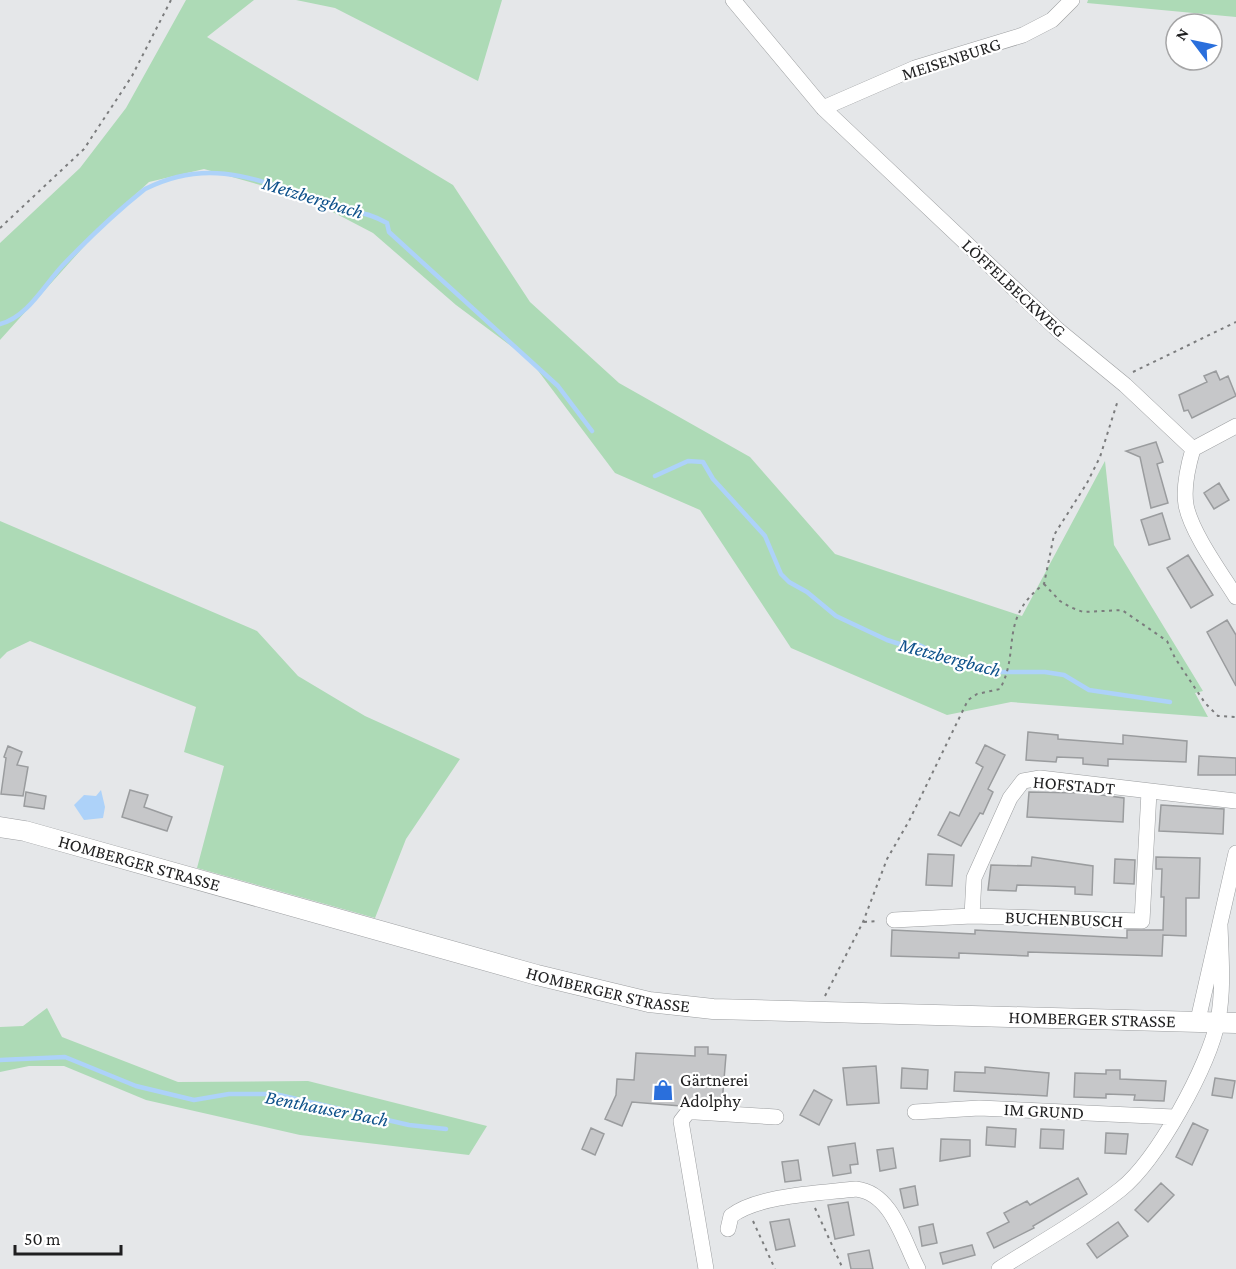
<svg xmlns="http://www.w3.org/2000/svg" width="1236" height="1269" font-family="'Crimson Pro',serif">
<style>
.green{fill:#addab6}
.water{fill:#add2f9}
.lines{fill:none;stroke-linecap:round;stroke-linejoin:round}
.stream{stroke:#add2f9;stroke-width:4.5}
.building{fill:#c6c7c9;stroke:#9a9c9e;stroke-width:1.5}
.minor-casing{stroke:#9c9ea0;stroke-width:16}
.major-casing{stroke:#9c9ea0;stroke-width:21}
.path{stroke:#7b7c7d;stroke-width:2;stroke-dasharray:3 4.5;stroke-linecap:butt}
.minor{stroke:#fff;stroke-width:15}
.major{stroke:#fff;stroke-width:20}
.labels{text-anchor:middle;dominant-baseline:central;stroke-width:4.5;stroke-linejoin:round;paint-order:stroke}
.street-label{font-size:18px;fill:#1f1f20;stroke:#fff}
.poi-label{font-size:18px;fill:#1f1f20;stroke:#fff;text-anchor:start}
.water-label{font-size:20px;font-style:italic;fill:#0f528b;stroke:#fff}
</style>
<rect width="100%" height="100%" fill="#e5e7e9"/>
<path class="green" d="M186,0H254L207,37L453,185L530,302L619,383L750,457L835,554L1022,616L1105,461L1114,545L1203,691L1195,693L1208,717L1011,702L947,715L791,648L700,510L615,473L530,360L456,305L373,233L306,198L204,169L149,182L106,222L0,340V243L80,168L126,108Z
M296,0H502L478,81L335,8Z
M1088,0H1236V17L1087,3Z
M0,521L257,631L298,676L365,716L460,759L406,839L375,918L197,868L224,766L184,752L196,707L30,641L7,652L0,659Z
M47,1008L62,1037L178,1082L308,1081L487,1126L469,1155L300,1135L146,1100L64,1066H29L0,1072V1027L23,1026Z"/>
<path class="water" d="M101,790L105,807L103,818L84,820L74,805L84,795L96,796Z"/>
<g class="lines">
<path class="stream" d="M0,324C27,318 45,284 63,265C88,239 116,212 145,189C212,155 262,182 326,203C348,211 366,211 387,223L389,232L558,386L592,431
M655,476L688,461L703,462L713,479L765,536L781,574L789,582L807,592L836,616L887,640L909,647L915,643L950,660L969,661L996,672H1045L1064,675L1089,690L1170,702
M0,1060L65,1057L136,1086L194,1100L229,1094H275L409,1125L446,1129"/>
</g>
<path class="building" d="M1216,371L1220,380L1228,376L1236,396L1192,418L1188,410L1184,411L1179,395L1207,382L1204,376Z
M1156,442L1163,462L1157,464L1168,503L1151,508L1140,457L1126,451Z
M1219,483L1229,500L1214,509L1204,493Z
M1162,513L1170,539L1149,545L1141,520Z
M1188,555L1213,595L1191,608L1167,568Z
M1227,620L1236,635V686L1207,632Z
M1028,732L1058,735V739L1123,744V735L1187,741L1186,762L1108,759V766L1083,764V758L1057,757L1056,762L1026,760Z
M985,745L1005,755L988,789L993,792L983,814L980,813L961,846L938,835L950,812L959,816L983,767L976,763Z
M8,746L22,752L17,765L28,767L23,796L1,794L6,758L4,757Z
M1199,756L1236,758V775H1198Z
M130,790L148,795L144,807L172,817L167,831L122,817Z
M26,792L46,796L44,809L24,806Z
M1029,792L1087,793L1124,798L1123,822L1027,817Z
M1161,805L1224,809L1223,834L1159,831Z
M928,854L954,855L952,886L926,885Z
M1032,857L1093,866L1092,895L1075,894V887L1050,886L1017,885L1016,891L988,890L991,865L1031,866Z
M1156,857L1200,858L1199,898H1186V936L1163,935L1162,956L1028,952V956L959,953V958L891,956L892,930L975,934V930L1127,938V930H1163L1164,897H1161L1162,869H1156Z
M1115,859L1135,860L1134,884L1114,883Z
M695,1047H708V1054L726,1055L722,1104L688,1102L681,1106L632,1102L622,1126L605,1119L616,1095L617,1079L634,1080L636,1053L695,1056Z
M876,1066L879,1103L847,1105L843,1068Z
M985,1067L1049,1073L1047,1096L954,1091L955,1072L985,1073Z
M902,1068L928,1070L927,1089L901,1088Z
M1106,1070H1120V1079L1166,1081L1164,1101L1134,1100L1135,1095L1106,1094V1098L1074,1097L1075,1073L1106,1074Z
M1215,1078L1235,1081L1232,1098L1212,1095Z
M814,1090L832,1100L819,1125L800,1115Z
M1193,1123L1208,1130L1192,1165L1176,1157Z
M987,1127L1016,1129L1015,1147L986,1145Z
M591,1128L604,1134L595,1155L582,1149Z
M1041,1129L1064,1130L1063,1149L1040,1148Z
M1106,1133L1128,1134L1126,1154L1105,1153Z
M941,1139L970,1140V1156L940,1161Z
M855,1143L858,1164L850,1165L851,1173L833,1176L828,1147Z
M893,1148L896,1168L880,1171L877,1150Z
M798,1160L801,1180L785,1182L782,1162Z
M1078,1178L1087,1194L1033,1226L1034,1228L994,1248L987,1233L1009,1222L1004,1213L1027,1201L1030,1205Z
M1161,1183L1174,1195L1148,1222L1135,1210Z
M915,1186L918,1205L904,1208L900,1189Z
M848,1202L854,1235L835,1239L828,1205Z
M789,1219L795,1246L776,1250L770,1222Z
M1118,1222L1128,1236L1097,1258L1087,1244Z
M933,1224L937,1243L922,1246L919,1227Z
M972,1245L975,1255L943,1264L940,1253Z
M869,1250L873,1269H851L848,1254Z"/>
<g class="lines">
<defs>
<path id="minor" d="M733,0L823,108L1058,330L1125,385L1193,449C1188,466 1183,487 1186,505C1191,532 1221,573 1236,597
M823,108L915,68L1023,35L1052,20L1072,0
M1193,449L1236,426
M972,916L974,878L1010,798L1023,781L1040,778L1236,801
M894,920L972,916L1142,921L1149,792
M1198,1020L1236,853
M915,1112L979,1108L1174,1117
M728,1229L731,1216C758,1195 821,1193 856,1189C892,1193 903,1240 918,1269
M706,1269L681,1121L688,1112H696L776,1117
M999,1269C1040,1243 1083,1219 1121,1189C1157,1160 1209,1066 1218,1020C1224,989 1221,956 1220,925"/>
<g id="major">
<path id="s1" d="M0,827L25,831L537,975L649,1002L713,1009L1236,1023"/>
</g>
</defs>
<use href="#minor" class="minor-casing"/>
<use href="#major" class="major-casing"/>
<path class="path" d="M0,228L84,149L132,76L171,0
M1133,372L1236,322
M1044,584L1060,601L1070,607L1083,612L1122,610L1167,641L1175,658L1205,703L1218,716L1236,717
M864,922L879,921
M825,996L863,922L887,859L909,821L968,700L977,694L1000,689C1021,650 998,619 1044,584L1054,535L1087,483L1100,457L1118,400
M815,1208L843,1269
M753,1221L775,1269"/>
<use href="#minor" class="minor"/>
<use href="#major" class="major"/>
</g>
<defs>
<symbol id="shop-bare" viewBox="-9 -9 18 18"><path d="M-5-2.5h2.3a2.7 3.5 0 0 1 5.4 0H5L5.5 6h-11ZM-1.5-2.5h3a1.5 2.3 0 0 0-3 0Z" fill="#2a6fdc" stroke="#fff" stroke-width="2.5" paint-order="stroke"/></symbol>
</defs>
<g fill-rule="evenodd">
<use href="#shop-bare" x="648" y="1075" width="30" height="30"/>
</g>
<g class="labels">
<g class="street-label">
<text transform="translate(951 59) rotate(-18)">MEISENBURG</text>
<text transform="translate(1014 288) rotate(43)">LÖFFELBECKWEG</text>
<text transform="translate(1074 785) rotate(5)">HOFSTADT</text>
<text stroke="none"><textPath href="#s1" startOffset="144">HOMBERGER STRASSE</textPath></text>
<text transform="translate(1064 919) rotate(2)">BUCHENBUSCH</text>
<text stroke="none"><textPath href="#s1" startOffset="630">HOMBERGER STRASSE</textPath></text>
<text stroke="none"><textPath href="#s1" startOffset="1116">HOMBERGER STRASSE</textPath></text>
<text transform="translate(1044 1111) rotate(3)">IM GRUND</text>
</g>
<g class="poi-label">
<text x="680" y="1080">Gärtnerei<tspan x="680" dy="21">Adolphy</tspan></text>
</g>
<g class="water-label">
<text transform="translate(313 197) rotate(17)">Metzbergbach</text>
<text transform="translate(950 657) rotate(15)">Metzbergbach</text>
<text transform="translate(327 1108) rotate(11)">Benthauser Bach</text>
</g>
</g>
<g transform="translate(1194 42) rotate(302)"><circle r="28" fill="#ffffff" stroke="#a5a5a6" stroke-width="1.5"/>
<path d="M0-4.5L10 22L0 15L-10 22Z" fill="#2a6fdc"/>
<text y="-9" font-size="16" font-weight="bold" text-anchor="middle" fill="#1f1f20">N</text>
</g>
<path d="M15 1245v9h106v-9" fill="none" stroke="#1f1f20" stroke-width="3"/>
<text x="24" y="1245" font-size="18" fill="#1f1f20" stroke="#ffffff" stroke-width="4.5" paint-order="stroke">50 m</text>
</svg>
